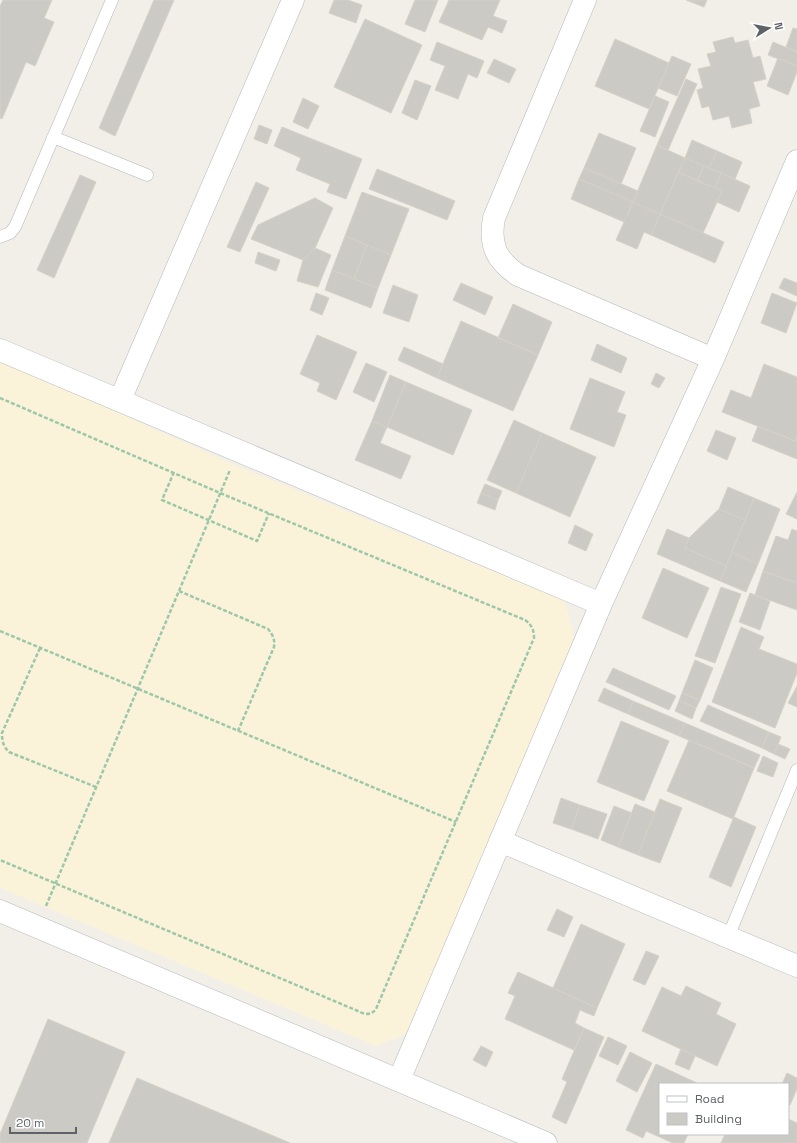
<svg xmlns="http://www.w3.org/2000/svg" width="797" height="1143" font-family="'Space Grotesk',sans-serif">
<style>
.sand{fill:#fbf3d9}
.building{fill:#cccac5;stroke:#d6d1c6}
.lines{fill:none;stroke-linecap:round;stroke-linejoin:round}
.service-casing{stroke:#b5b8bc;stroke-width:13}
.minor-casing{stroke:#b5b8bc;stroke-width:23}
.path{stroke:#9cc7a9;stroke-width:2.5;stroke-dasharray:4 2;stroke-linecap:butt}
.service{stroke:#fff;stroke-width:12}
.minor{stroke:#fff;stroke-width:22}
</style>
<rect width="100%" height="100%" fill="#f1efe8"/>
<path class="sand" d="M0,361L56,385L237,466L565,601L574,637L409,1033L376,1046L0,888Z"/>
<path class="building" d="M3,0H52L44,18L54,22L35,66L26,62L2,119L0,118V6Z
M154,0H174L115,136L99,128Z
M334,0H348L362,5L356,23L329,13Z
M415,0H438L425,32L405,24Z
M449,0H500L493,16L507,21L502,33L488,27L482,40L439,22Z
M686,0H707L704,7Z
M365,19L422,45L391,113L334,87Z
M793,28L797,29V52L786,47Z
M733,37L735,43L748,40L753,58L760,56L766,79L753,82L760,106L749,109L752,123L732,128L729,116L713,120L709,106L702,108L697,90L703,88L698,69L711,66L707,54L716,52L713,42Z
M615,39L669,63L649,109L595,86Z
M437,42L484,61L477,78L468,74L458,99L435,90L445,66L430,60Z
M773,42L797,52V66L768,55Z
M672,56L691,64L677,96L658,88Z
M778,58L797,66V72L788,95L767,86Z
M494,59L516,69L509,83L487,73Z
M686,79L697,84L668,150L657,145Z
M415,80L431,86L417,120L402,113Z
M655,96L669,102L655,137L640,131Z
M303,98L319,106L308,129L293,122Z
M259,125L272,130L267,144L254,139Z
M282,127L362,159L346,199L327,192L330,184L296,170L301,158L274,146Z
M599,133L636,148L621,184L584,168Z
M692,140L717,151L709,168L685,158Z
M657,145L685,158L660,214L633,202Z
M717,151L742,162L735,179L709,168Z
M685,158L704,166L697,181L678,172Z
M704,166L721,173L715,188L697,181Z
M584,168L638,191L633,202L579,179Z
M377,169L455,201L447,220L369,189Z
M678,172L722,191L703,233L660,214Z
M721,173L750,186L739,212L717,202L722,191L715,188Z
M80,175L96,182L54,278L37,270Z
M579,179L633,202L624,222L571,199Z
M256,182L269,188L240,252L227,247Z
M362,192L409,209L391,255L345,236Z
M315,198L333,208L315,248L303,260L251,239L258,225Z
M633,202L660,214L651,235L644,232L637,249L616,240Z
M660,214L724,242L715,263L651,235Z
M345,236L367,245L354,279L332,270Z
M367,245L391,255L378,288L354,279Z
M315,248L331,255L318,287L297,281L303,260Z
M258,252L280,260L276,271L255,263Z
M332,270L378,288L371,308L325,290Z
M784,278L797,283V296L779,288Z
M461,283L493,297L485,315L453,300Z
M393,285L418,295L409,322L383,313Z
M316,293L329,298L322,315L310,310Z
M772,293L797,303L786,333L761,323Z
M513,304L552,322L538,355L498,338Z
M461,321L538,355L513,411L437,378Z
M317,335L357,352L336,400L317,391L320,383L300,374Z
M597,344L627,358L621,373L591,360Z
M404,347L443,364L437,378L398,360Z
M366,363L387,372L374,402L353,392Z
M764,364L797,377V436L795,441L722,412L731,390L751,398Z
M656,373L665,378L659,388L651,384Z
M390,375L406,382L387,427L372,421Z
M590,378L625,392L617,412L626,415L614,447L570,429Z
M406,382L472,410L453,455L387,427Z
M514,420L542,433L516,493L487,480Z
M372,421L387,427L380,443L411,456L401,479L355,460Z
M758,426L795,441L797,436V459L752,441Z
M716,430L736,438L727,460L707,451Z
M542,433L596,457L570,517L516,493Z
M485,484L502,491L498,500L481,493Z
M728,487L754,498L745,520L719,509Z
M797,492V519L786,514Z
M481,493L498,500L495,510L477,503Z
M754,498L780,509L758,564L732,552Z
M719,509L745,520L726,566L685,548L689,538Z
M575,525L593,534L586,551L568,543Z
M667,529L689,538L685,548L726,566L720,581L657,554Z
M792,529L797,531V583L763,571L776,536L788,540Z
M732,552L758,564L746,592L720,581Z
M663,568L709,588L687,638L642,618Z
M763,571L797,583V610L755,595Z
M721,587L741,594L715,663L695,656Z
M750,593L770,601L760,630L739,622Z
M741,627L764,637L759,649L797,664V673L775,728L712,702Z
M695,660L713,668L700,700L682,693Z
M613,668L676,696L669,710L606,682Z
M797,686V707L788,703Z
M604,688L633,701L628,714L598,701Z
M682,693L700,700L696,708L679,701Z
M633,701L685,723L679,736L628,714Z
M679,701L696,708L692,719L675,711Z
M708,705L769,732L762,748L700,721Z
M621,721L669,741L644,801L597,782Z
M685,723L760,755L754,768L679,736Z
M769,732L781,737L774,754L762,748Z
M689,740L754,768L733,819L667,791Z
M778,744L790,749L785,759L774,754Z
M763,756L778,763L773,777L757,771Z
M561,798L580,805L571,829L553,823Z
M660,799L682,808L660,863L638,855Z
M635,804L655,812L638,855L618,847Z
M580,805L607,814L598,839L571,829Z
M614,806L632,813L618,847L601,840Z
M734,817L756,827L731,887L709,877Z
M557,909L573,917L564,937L547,930Z
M581,924L625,944L597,1008L553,988Z
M646,951L659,956L645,985L633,980Z
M518,972L597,1008L594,1016L580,1010L575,1023L584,1028L574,1050L505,1019L515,996L508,993Z
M686,986L721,1003L716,1014L736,1024L717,1066L642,1031L662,987L681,996Z
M48,1019L125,1052L87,1143H0V1134Z
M584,1028L604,1037L566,1124L552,1117L567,1082L562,1079Z
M608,1037L627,1046L618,1065L599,1056Z
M481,1046L493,1052L486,1067L473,1060Z
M681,1049L695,1056L689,1070L675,1064Z
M630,1052L652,1063L637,1092L616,1081Z
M656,1064L699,1084H660V1134H688L684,1143H673L646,1131L643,1138L626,1130Z
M787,1073L797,1078V1089L790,1105L788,1104V1084H782Z
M137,1078L290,1143H109Z
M788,1119L797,1123V1143H721L725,1134H788Z"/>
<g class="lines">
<defs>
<path id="service" d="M53,137L147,175
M0,237L10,233L15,227L112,0
M728,937L797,770"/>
<path id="minor" d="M585,0L494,218C489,245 496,260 518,275L713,359
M0,350L601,604
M120,400L293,0
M500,841L797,966
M0,911L546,1143
M399,1080L601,604L713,359L797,161"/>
</defs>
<use href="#service" class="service-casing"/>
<use href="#minor" class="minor-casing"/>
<path class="path" d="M0,398L220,493L525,620C532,625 534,630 534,638L376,1009C373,1013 370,1014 365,1014L0,860
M174,472L162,500L257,541L269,513
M179,591L268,629C273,635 275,639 274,647L238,731
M0,631L456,822
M40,648L2,733C2,741 3,746 9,752L96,787
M46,906L230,470"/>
<use href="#service" class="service"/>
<use href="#minor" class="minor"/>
</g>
<rect x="659" y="1083" width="130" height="52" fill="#ffffff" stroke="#bfc1c3"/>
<rect x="667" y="1096" width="20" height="6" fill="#ffffff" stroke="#bfc1c3"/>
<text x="695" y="1103" font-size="12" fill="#5f6368">Road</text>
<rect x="667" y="1113" width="20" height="12" fill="#cccac5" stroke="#bfc1c3"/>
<text x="695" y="1123" font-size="12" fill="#5f6368">Building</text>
<g transform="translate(769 28) rotate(79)" stroke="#ffffff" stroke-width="3" paint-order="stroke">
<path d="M0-3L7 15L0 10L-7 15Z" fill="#5f6368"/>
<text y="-6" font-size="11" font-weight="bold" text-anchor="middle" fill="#5f6368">N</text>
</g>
<path d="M10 1127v6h66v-6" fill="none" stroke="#5f6368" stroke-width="2"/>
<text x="16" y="1127" font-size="12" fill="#5f6368" stroke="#ffffff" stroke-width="3" paint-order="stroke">20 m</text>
</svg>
